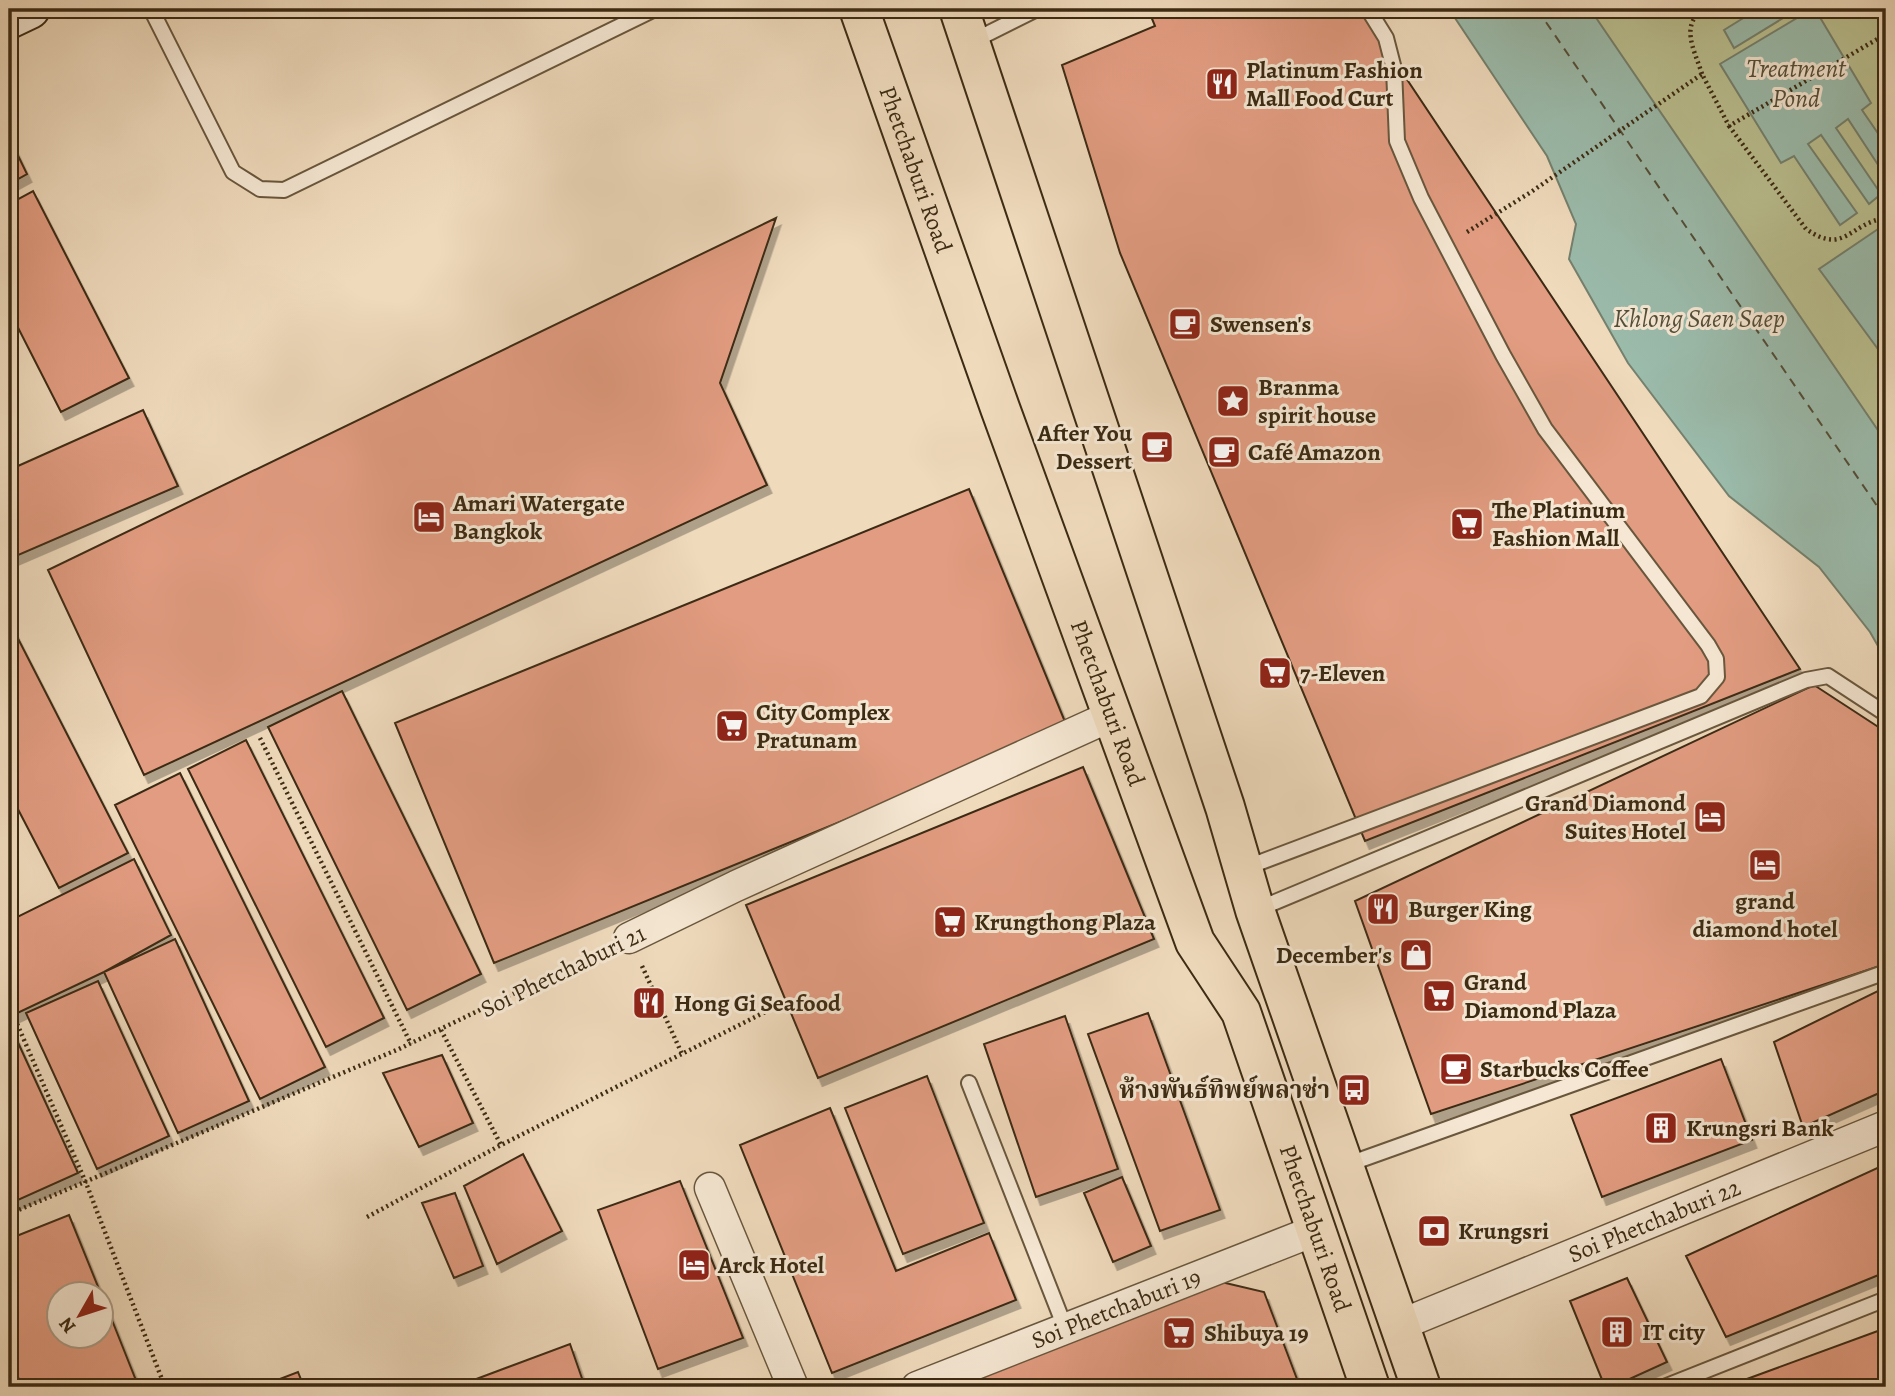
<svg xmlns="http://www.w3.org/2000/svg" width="1895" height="1396" font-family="Alegreya,'Noto Serif Thai',serif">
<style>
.green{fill:#babf90;stroke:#7b7552;stroke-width:2}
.water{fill:#9bbbab;stroke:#75816e;stroke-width:2}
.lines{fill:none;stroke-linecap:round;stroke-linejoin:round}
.ferry{stroke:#544f39;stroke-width:2;stroke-dasharray:9 7;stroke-linecap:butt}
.building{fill:#e29c81;stroke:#3c2b13;stroke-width:2;filter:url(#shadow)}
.lane-casing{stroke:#69573d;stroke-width:18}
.street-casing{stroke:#69573d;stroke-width:33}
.secondary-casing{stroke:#3c2b13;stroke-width:42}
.primary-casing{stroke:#3c2b13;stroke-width:42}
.path{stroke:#3c2b13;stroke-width:4.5;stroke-dasharray:2 3.5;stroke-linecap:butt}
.lane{stroke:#f5e7d3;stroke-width:14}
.street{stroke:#f5e7d3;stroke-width:30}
.secondary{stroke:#f5e7d3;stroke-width:38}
.primary{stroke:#efdabc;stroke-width:38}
.labels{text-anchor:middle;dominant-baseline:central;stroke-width:6;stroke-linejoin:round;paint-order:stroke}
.poi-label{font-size:24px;font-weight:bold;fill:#3c2b13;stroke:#f5e7d3;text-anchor:start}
.street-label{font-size:24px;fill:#3c2b13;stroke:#f5e7d3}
.water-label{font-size:26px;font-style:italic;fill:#544f39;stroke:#f5e7d3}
</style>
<defs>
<filter id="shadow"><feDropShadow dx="4.5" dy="8" stdDeviation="0" flood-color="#0004"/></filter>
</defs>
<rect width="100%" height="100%" fill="#efdabc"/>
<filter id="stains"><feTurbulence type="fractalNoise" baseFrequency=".00286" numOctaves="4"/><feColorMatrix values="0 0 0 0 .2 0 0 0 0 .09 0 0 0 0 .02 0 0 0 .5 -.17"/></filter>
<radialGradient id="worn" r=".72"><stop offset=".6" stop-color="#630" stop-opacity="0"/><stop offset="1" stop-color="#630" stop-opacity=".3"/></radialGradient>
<path class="green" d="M1588,9H1886V443Z"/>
<path class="water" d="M1449,9H1590L1886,442V660L1870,632L1819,567L1729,496L1628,363L1569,259L1576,224L1547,156Z
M1758,9H1798L1734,48L1724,30Z
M1812,9H1815L1871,103L1862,110L1886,145V177L1848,119L1836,128L1881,194L1869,204L1821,135L1808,144L1857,213L1840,225L1794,156L1781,163L1720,64Z
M1881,227L1886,234V360L1819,269Z"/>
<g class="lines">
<path class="ferry" d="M1537,9L1886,519"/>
</g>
<path class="building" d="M1148,9H1360L1800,669L1365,841L1120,253L1062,65L1155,26Z
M9,137L27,174L9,184Z
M33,191L129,378L61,412L9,310V204Z
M776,218L720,383L767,485L144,775L48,570Z
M143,410L178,486L9,559V470Z
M969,489L1068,729L494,963L395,723Z
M9,621L128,853L59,888L9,792Z
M1814,685L1886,732V964L1431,1114L1355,901Z
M342,691L481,974L407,1010L268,727Z
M246,740L384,1018L326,1047L188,769Z
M1083,767L1154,939L818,1078L746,905Z
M180,773L325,1067L260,1099L115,805Z
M134,859L171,935L104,972L9,1017V921Z
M175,939L249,1101L178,1133L104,972Z
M98,981L169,1136L97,1169L26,1013Z
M1886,987V1090L1803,1127L1774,1042Z
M1148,1013L1220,1210L1160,1231L1088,1034Z
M1065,1016L1118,1169L1036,1197L984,1044Z
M9,1023L78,1173L9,1204Z
M442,1055L473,1123L419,1147L383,1073Z
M1721,1059L1752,1140L1602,1197L1571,1115Z
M927,1076L984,1223L903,1254L845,1108Z
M830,1108L896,1271L989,1233L1016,1300L832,1373L740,1145Z
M523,1154L562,1231L497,1264L464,1186Z
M1886,1164V1272L1726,1337L1686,1256Z
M1122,1177L1151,1246L1113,1262L1084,1193Z
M680,1181L743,1338L658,1369L598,1210Z
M455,1193L483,1266L454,1278L422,1203Z
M69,1215L101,1294H60V1336H102V1295L137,1383L126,1387H22L9,1354V1239Z
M1627,1278L1667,1362L1612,1387H1605L1570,1301Z
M1217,1281L1264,1292L1300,1387H978L972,1373Z
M1886,1328V1387H1725Z
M570,1344L585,1387H455Z
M298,1372L304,1387H259Z"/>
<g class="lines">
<defs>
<path id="lane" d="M151,9L233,172L260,189L284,190L655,9
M971,42L1037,9
M1245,868L1701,696L1717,677L1716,659L1708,645L1545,429L1503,355L1421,198L1397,141L1394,69L1386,38L1368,9
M1256,910L1806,680L1828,676L1886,714
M969,1083L1066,1330
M1346,1165L1886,972
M1664,1387L1886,1299"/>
<g id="street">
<path d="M629,938L736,886L1111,716"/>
<path d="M710,1188L793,1387"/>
<path id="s1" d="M1400,1325L1886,1126"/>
<path id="s2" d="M917,1387L1314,1231"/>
</g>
<path id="secondary" d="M9,19L30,9"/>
<g id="primary">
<path id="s3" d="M859,9L1000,408L1195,942L1241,1012L1370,1387"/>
<path d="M959,9L1225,807L1255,910L1421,1387"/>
</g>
</defs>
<use href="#lane" class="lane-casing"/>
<use href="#street" class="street-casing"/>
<use href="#secondary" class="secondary-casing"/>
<use href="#primary" class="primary-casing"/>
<path class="path" d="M1873,9L1886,20
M1702,74C1694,49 1680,26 1703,9
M1729,126L1806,229C1845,256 1849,223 1886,218
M1467,232L1531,192L1702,74L1729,126L1886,34
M260,738L411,1044
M642,966L682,1054
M15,1019L86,1183L165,1387
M441,1030L501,1145
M9,1214L399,1049L602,951
M367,1217L501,1145L773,1008"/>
<use href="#lane" class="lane"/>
<use href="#street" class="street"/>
<use href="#secondary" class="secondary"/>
<use href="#primary" class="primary"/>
</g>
<defs>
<symbol id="restaurant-square" viewBox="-11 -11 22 22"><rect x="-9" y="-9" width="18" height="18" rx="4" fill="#8f2418" stroke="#f5e7d3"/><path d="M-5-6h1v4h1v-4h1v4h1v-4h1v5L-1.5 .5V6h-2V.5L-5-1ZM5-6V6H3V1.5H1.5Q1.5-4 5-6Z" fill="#fff"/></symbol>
<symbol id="cafe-square" viewBox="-11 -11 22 22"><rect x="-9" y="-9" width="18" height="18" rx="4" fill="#8f2418" stroke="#f5e7d3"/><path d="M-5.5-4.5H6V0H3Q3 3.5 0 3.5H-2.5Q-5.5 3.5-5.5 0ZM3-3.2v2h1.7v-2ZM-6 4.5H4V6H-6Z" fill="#fff"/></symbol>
<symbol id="sight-square" viewBox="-11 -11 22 22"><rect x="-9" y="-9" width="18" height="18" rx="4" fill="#8f2418" stroke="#f5e7d3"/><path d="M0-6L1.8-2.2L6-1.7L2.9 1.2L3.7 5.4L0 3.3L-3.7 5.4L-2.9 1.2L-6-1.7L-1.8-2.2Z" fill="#fff"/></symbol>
<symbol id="hotel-square" viewBox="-11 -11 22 22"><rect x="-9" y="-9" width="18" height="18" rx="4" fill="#8f2418" stroke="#f5e7d3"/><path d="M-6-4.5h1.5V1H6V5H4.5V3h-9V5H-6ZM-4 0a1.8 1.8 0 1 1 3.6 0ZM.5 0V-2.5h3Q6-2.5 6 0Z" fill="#fff"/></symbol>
<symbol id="supermarket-square" viewBox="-11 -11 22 22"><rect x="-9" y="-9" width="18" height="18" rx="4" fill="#8f2418" stroke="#f5e7d3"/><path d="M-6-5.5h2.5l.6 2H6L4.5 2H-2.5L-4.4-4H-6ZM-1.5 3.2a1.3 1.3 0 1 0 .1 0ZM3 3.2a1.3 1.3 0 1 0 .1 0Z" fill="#fff"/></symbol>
<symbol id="shop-square" viewBox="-11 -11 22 22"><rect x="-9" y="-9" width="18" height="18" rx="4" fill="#8f2418" stroke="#f5e7d3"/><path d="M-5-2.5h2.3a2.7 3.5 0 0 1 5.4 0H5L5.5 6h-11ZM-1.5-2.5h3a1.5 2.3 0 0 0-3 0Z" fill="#fff"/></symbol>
<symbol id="bus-square" viewBox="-11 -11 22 22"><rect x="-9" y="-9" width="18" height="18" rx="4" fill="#8f2418" stroke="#f5e7d3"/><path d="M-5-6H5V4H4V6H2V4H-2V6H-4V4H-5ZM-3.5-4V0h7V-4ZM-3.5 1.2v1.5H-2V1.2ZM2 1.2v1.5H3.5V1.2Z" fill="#fff"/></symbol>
<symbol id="building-square" viewBox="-11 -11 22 22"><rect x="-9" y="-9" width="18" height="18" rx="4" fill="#8f2418" stroke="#f5e7d3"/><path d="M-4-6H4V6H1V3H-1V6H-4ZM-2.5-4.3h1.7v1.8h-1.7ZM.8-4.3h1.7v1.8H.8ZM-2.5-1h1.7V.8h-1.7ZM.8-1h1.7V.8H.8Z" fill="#fff"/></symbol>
<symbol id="bank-square" viewBox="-11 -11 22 22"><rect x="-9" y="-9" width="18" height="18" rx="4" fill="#8f2418" stroke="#f5e7d3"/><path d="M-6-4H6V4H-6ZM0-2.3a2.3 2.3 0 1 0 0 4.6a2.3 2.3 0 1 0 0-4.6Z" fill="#fff"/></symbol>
</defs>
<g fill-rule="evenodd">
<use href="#restaurant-square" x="1203" y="65" width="38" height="38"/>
<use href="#cafe-square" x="1166" y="305" width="38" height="38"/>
<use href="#sight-square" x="1214" y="382" width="38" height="38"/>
<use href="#cafe-square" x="1138" y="428" width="38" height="38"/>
<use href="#cafe-square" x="1205" y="433" width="38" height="38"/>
<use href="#hotel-square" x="410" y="498" width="38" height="38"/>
<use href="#supermarket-square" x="1448" y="505" width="38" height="38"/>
<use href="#supermarket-square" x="1256" y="654" width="38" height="38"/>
<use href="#supermarket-square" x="713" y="707" width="38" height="38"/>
<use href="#hotel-square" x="1691" y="798" width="38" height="38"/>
<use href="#hotel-square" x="1746" y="846" width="38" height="38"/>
<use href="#restaurant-square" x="1364" y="890" width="38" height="38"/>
<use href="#supermarket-square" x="931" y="903" width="38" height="38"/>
<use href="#shop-square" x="1397" y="936" width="38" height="38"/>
<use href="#supermarket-square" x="1420" y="977" width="38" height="38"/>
<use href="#restaurant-square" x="630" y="984" width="38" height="38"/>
<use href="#cafe-square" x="1437" y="1050" width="38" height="38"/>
<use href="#bus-square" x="1335" y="1071" width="38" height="38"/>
<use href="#building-square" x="1642" y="1109" width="38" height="38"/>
<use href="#bank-square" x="1415" y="1212" width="38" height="38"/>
<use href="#hotel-square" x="675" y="1246" width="38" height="38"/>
<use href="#building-square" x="1598" y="1313" width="38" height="38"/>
<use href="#supermarket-square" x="1160" y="1314" width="38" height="38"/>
</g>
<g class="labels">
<g class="poi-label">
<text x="1246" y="70">Platinum Fashion<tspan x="1246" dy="28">Mall Food Curt</tspan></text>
<text x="1210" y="324">Swensen's</text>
<text x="1258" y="387">Branma<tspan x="1258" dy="28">spirit house</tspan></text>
<text x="1132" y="433" text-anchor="end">After You<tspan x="1132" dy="28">Dessert</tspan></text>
<text x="1248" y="452">Café Amazon</text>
<text x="453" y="503">Amari Watergate<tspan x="453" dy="28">Bangkok</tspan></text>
<text x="1492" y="510">The Platinum<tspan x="1492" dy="28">Fashion Mall</tspan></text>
<text x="1300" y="673">7-Eleven</text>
<text x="756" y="712">City Complex<tspan x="756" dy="28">Pratunam</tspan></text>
<text x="1686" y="803" text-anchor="end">Grand Diamond<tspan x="1686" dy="28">Suites Hotel</tspan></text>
<text x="1765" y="901" text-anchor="middle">grand<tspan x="1765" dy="28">diamond hotel</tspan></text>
<text x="1408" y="909">Burger King</text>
<text x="974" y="922">Krungthong Plaza</text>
<text x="1392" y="955" text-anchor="end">December's</text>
<text x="1464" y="982">Grand<tspan x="1464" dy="28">Diamond Plaza</tspan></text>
<text x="674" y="1003">Hong Gi Seafood</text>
<text x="1480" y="1069">Starbucks Coffee</text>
<text x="1330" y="1090" text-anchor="end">ห้างพันธ์ทิพย์พลาซ่า</text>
<text x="1686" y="1128">Krungsri Bank</text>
<text x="1458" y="1231">Krungsri</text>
<text x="718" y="1265">Arck Hotel</text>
<text x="1642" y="1332">IT city</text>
<text x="1204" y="1333">Shibuya 19</text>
</g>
<g class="street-label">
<text stroke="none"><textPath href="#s3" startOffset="170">Phetchaburi Road</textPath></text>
<text stroke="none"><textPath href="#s3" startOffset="737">Phetchaburi Road</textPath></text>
<text transform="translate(563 971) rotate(-26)">Soi Phetchaburi 21</text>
<text stroke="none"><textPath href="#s1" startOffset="275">Soi Phetchaburi 22</textPath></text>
<text stroke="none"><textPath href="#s3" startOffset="1304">Phetchaburi Road</textPath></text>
<text stroke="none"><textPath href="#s2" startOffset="214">Soi Phetchaburi 19</textPath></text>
</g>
<g class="water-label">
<text x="1796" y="68">Treatment<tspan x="1796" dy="30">Pond</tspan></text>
<text x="1699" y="318">Khlong Saen Saep</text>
</g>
</g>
<rect width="1895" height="1396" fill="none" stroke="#efdabc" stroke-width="35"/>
<rect x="10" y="10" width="1874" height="1375" fill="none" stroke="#3c2b13" stroke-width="3.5"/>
<rect x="18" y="18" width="1860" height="1361" fill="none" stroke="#3c2b13" stroke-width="2"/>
<g transform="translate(80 1315) rotate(231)"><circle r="33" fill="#f5e7d3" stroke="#ab9c86" stroke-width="2"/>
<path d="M0-5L12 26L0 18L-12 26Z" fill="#8f2418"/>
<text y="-10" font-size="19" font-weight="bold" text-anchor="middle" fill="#3c2b13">N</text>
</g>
<rect width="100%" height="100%" filter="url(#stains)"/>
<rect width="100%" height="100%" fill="url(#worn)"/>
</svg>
